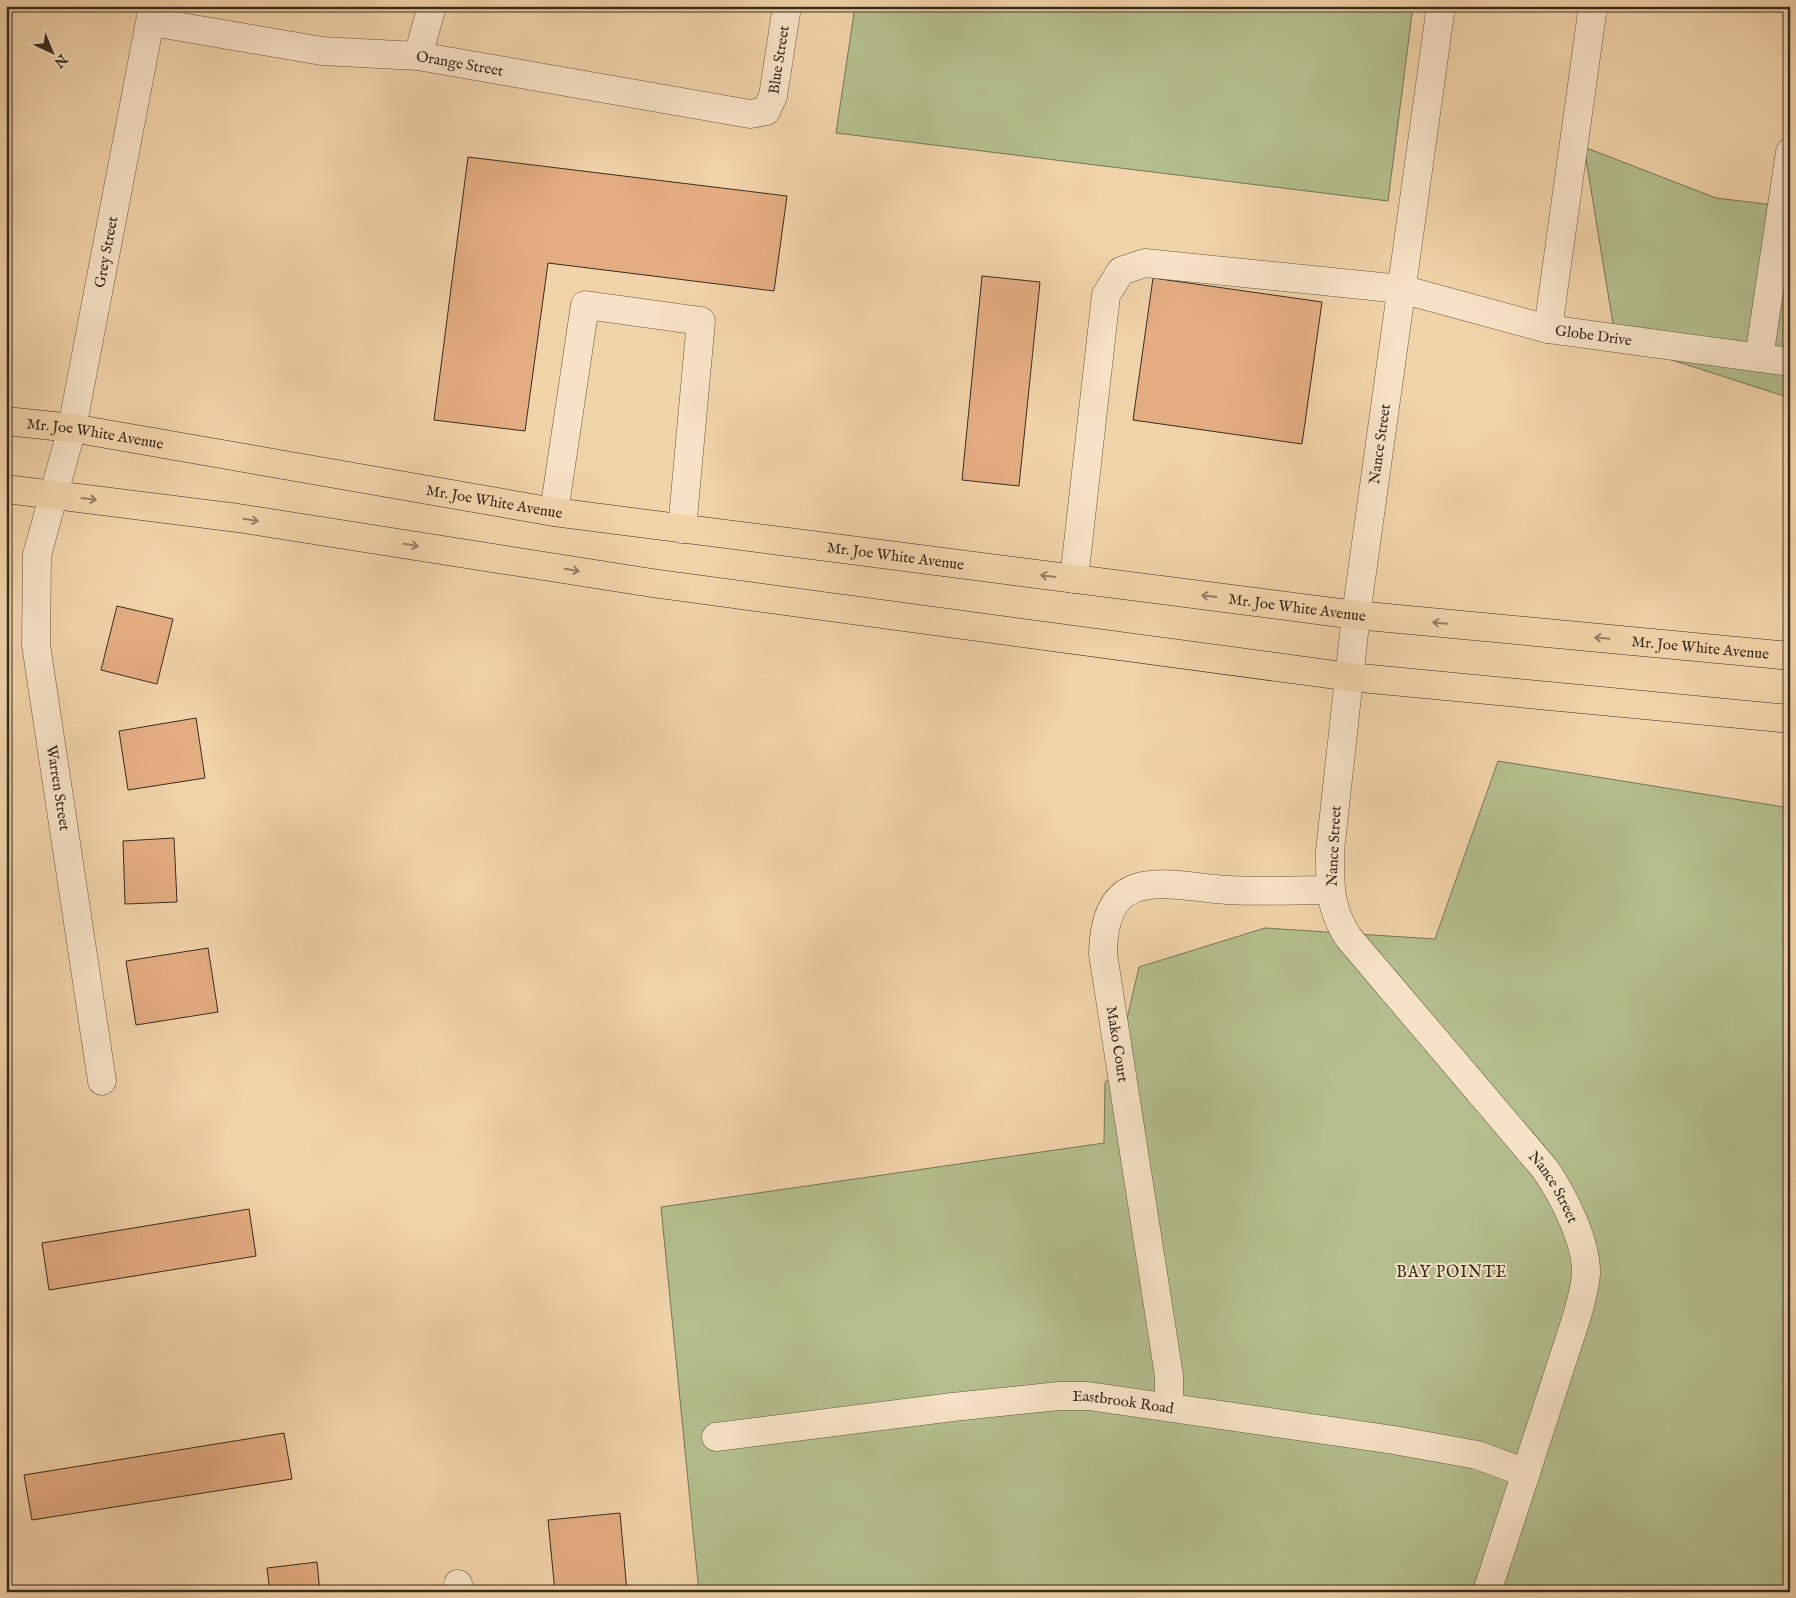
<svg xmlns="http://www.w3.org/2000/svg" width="1796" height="1598" font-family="'IM FELL English',serif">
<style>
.green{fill:#b3be8c;stroke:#747657}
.building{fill:#e4ad81;stroke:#362d22}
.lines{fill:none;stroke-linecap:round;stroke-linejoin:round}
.minor-casing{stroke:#655644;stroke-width:29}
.major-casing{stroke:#362d22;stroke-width:29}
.minor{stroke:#f6e2c6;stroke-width:28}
.major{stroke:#f1d3a8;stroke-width:28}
.oneway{stroke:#948065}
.labels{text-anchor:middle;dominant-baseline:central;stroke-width:4;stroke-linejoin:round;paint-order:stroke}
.street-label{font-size:15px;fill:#362d22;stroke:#f6e2c6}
.neighbourhood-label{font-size:16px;letter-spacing:1px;fill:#362d22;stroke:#f6e2c6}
</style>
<rect width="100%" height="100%" fill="#f1d3a8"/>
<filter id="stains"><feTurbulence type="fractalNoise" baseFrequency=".004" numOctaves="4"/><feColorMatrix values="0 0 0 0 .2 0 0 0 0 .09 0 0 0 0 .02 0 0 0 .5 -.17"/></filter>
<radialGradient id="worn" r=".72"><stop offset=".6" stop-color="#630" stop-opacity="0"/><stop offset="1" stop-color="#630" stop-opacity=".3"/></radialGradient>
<path class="green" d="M855,6H1413L1388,201L836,133Z
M1584,147L1716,198L1790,207V398L1616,342Z
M1498,761L1790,808V1592H699L661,1207L1104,1143L1105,1082L1114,1075L1139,967L1265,928L1435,939Z"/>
<path class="building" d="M468,157L787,196L774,291L548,263L525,431L434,420Z
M982,276L1040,282L1019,486L962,480Z
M1153,278L1322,302L1302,444L1133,420Z
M117,606L173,619L157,684L101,670Z
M196,718L205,778L128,790L119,731Z
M174,838L177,902L125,904L123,841Z
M208,948L218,1012L136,1025L126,961Z
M6,996L10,1043H6Z
M249,1209L256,1256L49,1290L42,1243Z
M284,1433L292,1479L32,1520L24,1475Z
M620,1513L627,1592H555L548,1520Z
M317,1562L320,1592H270L267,1568Z"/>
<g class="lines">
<defs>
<g id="minor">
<path id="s1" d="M1441,6L1356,615L1330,851C1330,886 1329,907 1348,937L1545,1169C1563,1195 1587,1242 1586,1274C1585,1288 1581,1302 1577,1316L1487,1592"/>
<path id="s2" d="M152,22L322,51L418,56L750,114L766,111L773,96L787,6"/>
<path d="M418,56L432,6"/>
<path d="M1548,329L1593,6"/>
<path d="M1759,358L1790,152"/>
<path d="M554,512L585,305L701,321L682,529"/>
<path id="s3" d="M1074,579L1106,295L1121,271L1145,263L1401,289L1548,329L1790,362"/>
<path id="s4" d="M102,1081L36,645L37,555L72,428L153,6"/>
<path d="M1169,1406V1376L1103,954C1104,864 1163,885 1227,890C1261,892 1296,890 1330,890"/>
<path id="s5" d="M716,1437L953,1407L1059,1396H1088L1394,1440L1477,1455L1526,1473"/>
<path d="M458,1584L459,1592"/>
</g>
<g id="major">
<path id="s6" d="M6,421L72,428L554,512L1356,615L1790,656"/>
<path d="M6,489L238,518L652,583L1350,677L1790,719"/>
</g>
</defs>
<use href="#minor" class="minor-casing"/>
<use href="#major" class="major-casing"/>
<use href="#minor" class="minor"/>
<use href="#major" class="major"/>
</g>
<defs><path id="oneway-shaft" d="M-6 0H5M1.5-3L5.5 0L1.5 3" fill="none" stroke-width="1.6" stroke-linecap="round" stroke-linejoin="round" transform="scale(1.25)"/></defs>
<g class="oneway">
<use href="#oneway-shaft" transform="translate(89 499) rotate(7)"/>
<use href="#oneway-shaft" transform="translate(251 520) rotate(9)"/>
<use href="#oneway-shaft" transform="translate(411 545) rotate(9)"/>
<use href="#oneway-shaft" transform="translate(572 570) rotate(9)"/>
<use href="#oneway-shaft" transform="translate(1048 576) rotate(-173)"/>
<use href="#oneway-shaft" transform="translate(1209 596) rotate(-173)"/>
<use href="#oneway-shaft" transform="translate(1440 623) rotate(-175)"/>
<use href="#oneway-shaft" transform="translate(1602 638) rotate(-175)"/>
</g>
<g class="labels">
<g class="street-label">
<text stroke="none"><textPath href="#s2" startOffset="675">Blue Street</textPath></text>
<text stroke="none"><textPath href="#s2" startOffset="311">Orange Street</textPath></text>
<text stroke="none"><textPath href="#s4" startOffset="842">Grey Street</textPath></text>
<text stroke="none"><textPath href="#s3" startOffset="795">Globe Drive</textPath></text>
<text stroke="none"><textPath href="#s6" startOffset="90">Mr. Joe White Avenue</textPath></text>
<text transform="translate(1380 444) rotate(-82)">Nance Street</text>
<text stroke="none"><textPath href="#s6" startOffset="495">Mr. Joe White Avenue</textPath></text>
<text stroke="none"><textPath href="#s6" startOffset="900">Mr. Joe White Avenue</textPath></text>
<text stroke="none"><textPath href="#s6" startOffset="1305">Mr. Joe White Avenue</textPath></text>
<text stroke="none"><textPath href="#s6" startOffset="1710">Mr. Joe White Avenue</textPath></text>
<text transform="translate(58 788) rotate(81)">Warren Street</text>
<text transform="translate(1334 846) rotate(-87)">Nance Street</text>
<text transform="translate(1117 1044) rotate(81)">Mako Court</text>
<text stroke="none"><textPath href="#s1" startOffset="1266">Nance Street</textPath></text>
<text stroke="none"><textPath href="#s5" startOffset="410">Eastbrook Road</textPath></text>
</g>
<g class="neighbourhood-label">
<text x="1452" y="1273">BAY POINTE</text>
</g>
</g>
<rect width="1796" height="1598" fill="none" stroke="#f1d3a8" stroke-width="25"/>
<rect x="8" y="8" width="1781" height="1583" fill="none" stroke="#362d22" stroke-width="2.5"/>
<rect x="12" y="12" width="1771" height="1573" fill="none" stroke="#362d22"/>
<g transform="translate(52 52) rotate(136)" stroke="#f6e2c6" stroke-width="4" paint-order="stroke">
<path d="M0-4L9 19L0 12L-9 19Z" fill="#362d22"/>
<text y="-8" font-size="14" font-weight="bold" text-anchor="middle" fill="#362d22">N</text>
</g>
<rect width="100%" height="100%" filter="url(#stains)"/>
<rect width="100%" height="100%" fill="url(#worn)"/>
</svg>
